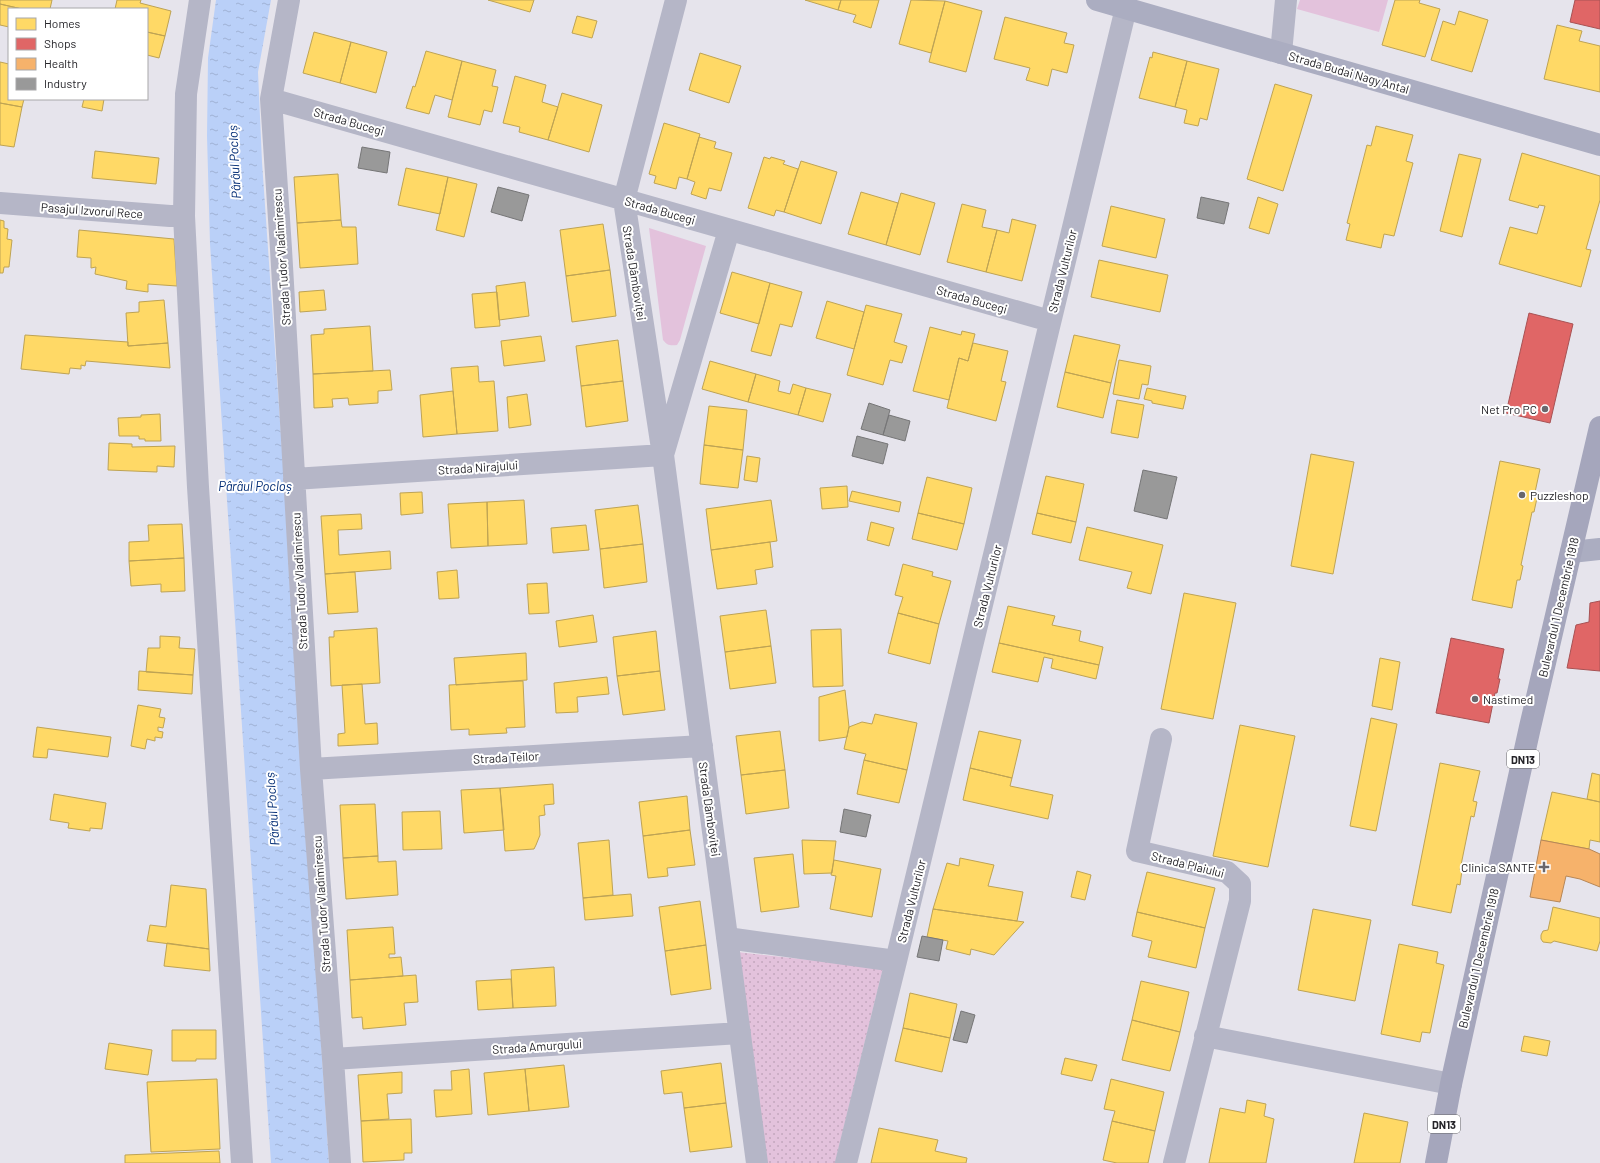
<svg xmlns="http://www.w3.org/2000/svg" width="1600" height="1163" font-family="Barlow,sans-serif">
<style>
.grass{fill:#e3c2dc}
.park{fill:url(#park-dots)}
.water{fill:url(#water-ripples)}
.homes{fill:#ffd966;stroke:#bea354}
.shops{fill:#e06666;stroke:#a85254}
.health{fill:#f6b26b;stroke:#b78757}
.industry{fill:#999;stroke:#767677}
.lines{fill:none;stroke-linecap:round;stroke-linejoin:round}
.street{stroke:#b5b6c7;stroke-width:22}
.secondary{stroke:#abadc1;stroke-width:22}
.primary{stroke:#a5a6bc;stroke-width:22}
.poi-dot{fill:#69676d;stroke:#fff;stroke-width:1.5}
.labels{text-anchor:middle;dominant-baseline:central;stroke-width:4;stroke-linejoin:round;paint-order:stroke}
.shield{fill:#fff;stroke:#666669;stroke-width:1}
.shield-label{font-size:11px;font-weight:bold;fill:#252429}
.street-label{font-size:12px;fill:#252429;stroke:#fff}
.poi-label{font-size:12px;fill:#252429;stroke:#fff;text-anchor:end}
.water-label{font-size:13px;font-style:italic;fill:#002b74;stroke:#fff}
</style>
<defs>
<pattern id="park-dots" width="8" height="8" patternUnits="userSpaceOnUse"><rect width="8" height="8" fill="#e3c2dc"/><path d="M2 2h.1M6 6h.1" fill="none" stroke="#c3a7bd" stroke-width="1.8" stroke-linecap="round"/></pattern>
<pattern id="water-ripples" width="26" height="14" patternUnits="userSpaceOnUse"><rect width="26" height="14" fill="#bad0f8"/><path d="M2 4q2-2 4 0t4 0M15 11q2-2 4 0t4 0" fill="none" stroke="#a0b2d5"/></pattern>
</defs>
<rect width="100%" height="100%" fill="#e6e4ec"/>
<path class="grass" d="M1300,0H1388L1379,32L1297,9Z
M649,228L706,246L680,340L677,345C670,346 667,345 663,340Z"/>
<path class="park" d="M737,952L883,968L835,1163H764Z"/>
<path class="water" d="M216,0H271L258,72L262,162L284,479L329,1163H271L210,244L207,136L208,58Z"/>
<path class="homes" d="M0,0H52L50,9H22L0,4Z
M117,0H141L140,3L171,11L165,36L147,32V9H115Z
M488,0H534L530,12Z
M805,0H841L838,10Z
M841,0H879L871,28L853,22L856,15L838,10Z
M911,0L945,1L931,53L899,44Z
M1395,0H1420L1419,3L1440,9L1425,57L1382,45Z
M945,1L982,11L966,72L929,62Z
M0,4L22,9H9V27L0,25Z
M1459,11L1488,20L1472,72L1431,60L1443,21L1455,25Z
M577,16L597,21L592,38L572,33Z
M1005,17L1067,33L1064,43L1074,45L1067,73L1052,69L1048,86L1026,80L1030,68L994,59Z
M1557,25L1582,31L1579,41L1600,46V92L1544,79Z
M147,32L165,36L159,58L147,55Z
M314,32L351,42L340,83L303,73Z
M351,42L387,52L376,93L340,83Z
M426,51L462,61L452,100L435,95L429,114L406,108L413,86L415,87Z
M1153,52L1187,61L1175,107L1139,98L1150,57L1152,58Z
M700,53L741,66L729,103L689,90Z
M462,61L496,70L492,86L498,87L492,112L484,110L480,125L448,117Z
M1187,61L1219,69L1207,120L1200,118L1198,126L1184,123L1187,110L1175,107Z
M0,62L9,64V99H24L22,107L0,103Z
M515,76L546,85L542,102L558,107L548,140L519,132L520,127L503,123Z
M1275,84L1312,95L1283,191L1247,179Z
M562,93L602,105L589,152L548,140Z
M84,99H104L102,111L82,107Z
M0,103L22,107L14,147L0,145Z
M664,123L700,134L687,179L679,177L676,189L654,183L656,176L649,174Z
M1376,126L1413,135L1406,161L1413,163L1394,236L1384,234L1381,248L1346,240L1350,224L1347,223L1367,145L1371,146Z
M699,137L716,142L714,148L732,153L721,191L709,188L706,199L691,194L695,182L687,179Z
M95,151L159,158L156,184L92,178Z
M1522,153L1600,176V200L1586,249L1591,250L1581,287L1499,264L1510,227L1537,234L1545,206L1539,205L1538,208L1509,200Z
M1459,154L1481,159L1462,237L1440,231Z
M764,157L770,159L771,157L785,161L783,164L798,169L784,212L776,210L774,216L748,208Z
M801,161L837,172L821,224L784,212Z
M406,168L448,177L440,214L398,205Z
M338,174L341,220L297,223L294,177Z
M448,177L477,184L464,237L436,230Z
M861,192L898,203L886,245L848,234Z
M901,193L935,203L920,255L886,245Z
M1258,197L1278,204L1269,234L1249,228Z
M962,204L986,210L982,227L997,230L986,272L947,262Z
M1111,206L1165,219L1156,258L1102,246Z
M1012,219L1036,225L1022,281L986,272L997,230L1009,233Z
M0,220L4,221V228L8,229L7,239L12,240L9,267H4L3,273H0Z
M341,220L342,227H356L358,264L300,268L297,223Z
M603,224L610,270L566,276L560,230Z
M79,230L174,239L177,286L148,284V292L126,289L127,281L95,274L96,267L91,268V258L77,257Z
M1099,260L1168,275L1160,312L1091,297Z
M610,270L616,316L572,322L566,276Z
M732,272L770,283L759,324L720,313Z
M525,282L529,316L499,320L496,286Z
M770,283L802,292L792,327L780,324L771,356L751,351Z
M324,290L326,310L300,312L299,292Z
M497,292L500,326L475,328L472,294Z
M164,300L168,343L128,346L126,313L139,312V302Z
M827,301L864,312L854,349L816,338Z
M866,305L902,314L894,342L907,346L902,363L890,360L883,385L847,375Z
M370,326L373,371L313,374L311,335L324,334V329Z
M930,327L961,335L962,331L975,334L968,361L959,358L949,400L913,391Z
M25,335L128,342V346L168,343L170,368L86,361L85,366L81,365V369L70,368L69,374L21,369Z
M1074,335L1120,345L1111,383L1065,372Z
M541,336L545,361L504,366L501,341Z
M618,340L623,381L581,386L576,346Z
M973,343L1008,351L1001,381L1006,382L996,421L947,408L959,358L968,361Z
M1119,360L1151,366L1148,385L1142,384L1139,399L1113,394Z
M710,361L756,374L748,402L702,389Z
M478,366L479,382L494,381L498,431L457,434L451,368Z
M390,370L392,390L378,391V403L349,405L348,398L332,399L333,407L314,408L313,374Z
M1065,372L1111,383L1103,418L1057,407Z
M756,374L780,381L778,391L790,394L793,384L806,388L798,415L748,402Z
M623,381L628,421L586,427L581,386Z
M806,388L831,394L823,422L798,415Z
M1147,388L1186,396L1183,409L1152,403V401L1144,399Z
M453,391L457,434L423,437L420,395Z
M527,394L531,425L509,428L507,397Z
M1117,400L1144,405L1138,438L1111,433Z
M709,406L747,410L743,450L704,445Z
M160,414L161,441H145V439H139V436H119L118,418L141,417V415Z
M109,443L132,444V447L175,446L174,467L157,466V472L108,470Z
M704,445L743,450L738,488L700,484Z
M1311,454L1354,462L1333,574L1291,566Z
M747,456L760,458L757,482L744,480Z
M1500,461L1540,469L1534,497L1537,498L1534,512H1532L1521,565L1523,566L1520,580H1517L1512,608L1472,600Z
M1046,476L1084,484L1076,522L1037,513Z
M927,477L972,488L964,524L918,513Z
M847,486L848,507L822,509L820,488Z
M852,491L901,502L899,512L849,501Z
M422,492L423,513L401,515L400,493Z
M524,500L527,544L488,546L487,502Z
M771,500L777,541L711,550L706,509Z
M487,502L488,546L451,548L448,504Z
M638,505L643,544L600,549L595,510Z
M918,513L964,524L957,550L912,539Z
M1037,513L1076,522L1071,543L1032,534Z
M361,514L362,529L338,530L339,555L390,551L391,569L325,574L321,516Z
M871,522L894,528L889,546L867,540Z
M182,524L184,558L129,561V542L149,541L148,525Z
M586,525L589,550L553,553L551,528Z
M1087,527L1163,545L1151,594L1127,588L1132,572L1079,560Z
M770,542L773,567L755,570L757,584L717,589L711,550Z
M643,544L647,582L604,588L600,549Z
M184,558L185,591L161,592V584L131,586L129,561Z
M903,564L933,572L932,576L951,581L939,624L898,613L903,597L895,595Z
M457,570L459,598L439,599L437,572Z
M355,572L358,612L328,614L325,574Z
M547,583L549,613L529,614L527,584Z
M1184,593L1236,603L1213,719L1161,709Z
M1008,606L1055,616L1052,625L1081,631L1079,641L1103,647L1099,665L999,643Z
M766,610L771,646L725,652L720,616Z
M898,613L939,624L930,664L888,653Z
M593,615L597,642L559,647L556,621Z
M377,628L380,683L331,686L329,637H334V631Z
M841,629L843,686L813,687L811,630Z
M656,631L660,671L617,676L613,637Z
M160,636L180,637L179,648L195,649L193,675L146,672L148,648H160Z
M999,643L1099,665L1096,679L1051,668L1053,659L1044,657L1038,682L992,672Z
M771,646L776,683L730,689L725,652Z
M526,653L527,680L456,685L454,658Z
M1380,658L1400,662L1392,710L1372,706Z
M139,671L193,675L192,694L138,690Z
M660,671L665,710L623,715L617,676Z
M607,677L609,694L577,697L578,712L556,713L554,683Z
M523,681L525,727L506,728L507,733L469,735V729L451,730L449,685Z
M362,684L365,724L377,723L378,744L338,746V734L345,733L342,685Z
M845,690L849,727L847,737L819,741V697Z
M138,705L161,709L159,717L165,718L163,728L158,727V731L163,732L162,738L155,737V741L147,739L145,749L131,746Z
M875,714L917,723L907,770L864,760L866,754L844,749L849,727L862,722L872,724Z
M1371,718L1397,724L1376,831L1350,826Z
M1240,725L1295,736L1268,867L1213,856Z
M37,727L111,737L108,757L48,749L47,758L33,757Z
M780,731L785,770L741,775L736,736Z
M979,731L1021,740L1012,778L970,768Z
M864,760L907,770L899,803L857,794Z
M1440,763L1480,771L1473,801L1477,802L1474,817L1471,816L1460,870H1462L1460,885L1457,884L1451,913L1412,905Z
M970,768L1012,778L1010,786L1053,795L1048,819L963,800Z
M785,770L789,808L746,814L741,775Z
M1592,773L1600,775V802L1587,799Z
M553,784L554,804L544,805L545,815L539,816L540,835L536,845L534,849L505,851L500,788Z
M500,788L504,830L464,833L461,790Z
M1552,792L1600,802V842L1590,840L1589,849L1541,840Z
M54,794L106,803L102,829L90,828V831L68,828L69,823L50,820Z
M687,796L690,830L643,836L639,802Z
M375,804L378,856L343,858L340,805Z
M440,811L442,849L403,850L402,812Z
M690,830L695,865L667,868L668,876L648,878L643,836Z
M609,840L613,895L583,898L578,843Z
M802,840L836,841L832,873L804,874Z
M793,854L799,907L761,912L754,858Z
M378,856V862L396,861L398,895L346,899L343,858Z
M960,858L994,865L988,886L1023,892L1017,921L933,909L947,863L959,866Z
M834,860L881,869L872,917L830,909L836,876L831,875Z
M1077,871L1091,875L1085,900L1071,897Z
M1147,872L1215,888L1205,928L1137,912Z
M171,885L206,889L209,949L147,941L150,925L166,927Z
M631,894L633,916L585,920L583,898Z
M700,901L706,945L665,951L659,907Z
M1553,907L1600,918V941L1597,951L1554,941L1551,943L1543,942L1541,939V935L1543,931L1548,930Z
M933,909L1024,922L994,955L971,949L970,955L946,949L948,941L927,937Z
M1313,909L1371,920L1355,1001L1298,990Z
M1137,912L1205,928L1196,968L1148,957L1152,941L1132,936Z
M393,927L395,954H389V958L401,957L403,976L350,980L347,930Z
M167,943L209,949L210,971L164,966Z
M1399,944L1438,952L1436,963L1444,965L1430,1033L1422,1032L1420,1042L1381,1034Z
M706,945L711,989L671,995L665,951Z
M554,967L556,1006L513,1008L511,970Z
M416,975L418,1002L404,1003L406,1025L363,1029L362,1017L352,1018L350,980Z
M511,979L513,1008L478,1010L476,981Z
M1141,981L1189,992L1180,1032L1132,1020Z
M910,993L957,1004L950,1038L903,1028Z
M1132,1020L1180,1032L1170,1071L1122,1060Z
M903,1028L950,1038L942,1072L895,1061Z
M172,1030H216V1059H196V1061H172Z
M1524,1036L1550,1041L1547,1056L1521,1051Z
M109,1043L152,1050L148,1075L105,1069Z
M1065,1058L1097,1065L1092,1081L1061,1074Z
M721,1063L726,1103L684,1108L682,1092L664,1094L661,1071Z
M564,1065L569,1107L529,1111L525,1069Z
M469,1069L472,1114L436,1117L434,1090H452L451,1071Z
M525,1069L529,1111L488,1115L484,1073Z
M402,1072V1093L387,1094L389,1119L361,1121L358,1075Z
M217,1079L220,1149L151,1152L147,1082Z
M1111,1079L1164,1092L1155,1131L1112,1121L1115,1111L1104,1109Z
M1247,1100L1266,1104L1264,1116L1274,1119L1266,1163H1209L1220,1108L1245,1113Z
M726,1103L732,1147L690,1152L684,1108Z
M1364,1113L1408,1122L1400,1163H1354Z
M411,1119L412,1153H404V1160L363,1162L361,1121Z
M1112,1121L1155,1131L1148,1163H1117L1103,1160Z
M879,1128L938,1140L935,1151L967,1158L966,1163H871Z
M219,1151L220,1163H125V1155Z"/>
<path class="shops" d="M1575,0H1600V29L1570,22Z
M1529,313L1573,324L1550,423L1506,413Z
M1600,601V671L1567,668L1576,625L1589,622L1590,603Z
M1451,638L1504,649L1498,679H1500L1497,693H1495L1489,723L1436,713Z"/>
<path class="health" d="M1541,840L1589,849L1600,854V887L1580,879L1566,876L1560,902L1530,897Z"/>
<path class="industry" d="M362,147L390,152L387,173L358,168Z
M498,187L529,195L522,221L491,212Z
M1201,197L1229,203L1224,224L1197,218Z
M869,403L890,410L883,435L861,429Z
M889,415L910,421L905,441L883,435Z
M857,436L888,444L883,464L852,456Z
M1143,470L1177,477L1167,519L1134,511Z
M844,809L871,815L866,837L840,832Z
M922,936L943,940L939,961L917,957Z
M961,1011L975,1015L967,1043L953,1040Z"/>
<g class="lines">
<path class="street" d="M200,0L186,94L184,216L198,487L242,1163
M289,0L271,99L281,249L311,769L333,1059L340,1163
M676,0L624,200L663,455L757,1163
M1281,53L1286,0
M271,99L1050,321
M0,203L170,216H184
M294,479L663,455L729,230
M1161,739L1137,851L1227,872L1240,884V901L1174,1163
M311,769L702,746
M727,938L896,961
M1205,1036L1451,1084
M333,1059L740,1033
M846,1163L896,961L1126,8"/>
<path class="secondary" d="M1097,0L1600,145
M1571,552L1600,549"/>
<path class="primary" d="M1436,1163L1451,1084L1530,727L1600,427"/>
</g>
<g class="poi-dot">
<circle cx="1545" cy="409" r="4"/>
<circle cx="1522" cy="495" r="4"/>
<circle cx="1475" cy="699" r="4"/>
<path d="M1542 861h4v4h4v4h-4v4h-4v-4h-4v-4h4z"/>
</g>
<g class="labels">
<g class="shield">
<rect x="1507" y="750" width="32" height="18" rx="3"/>
<rect x="1428" y="1115" width="32" height="18" rx="3"/>
</g>
<g class="shield-label">
<text x="1523" y="759">DN13</text>
<text x="1444" y="1124">DN13</text>
</g>
<g class="street-label">
<text transform="translate(1349 72) rotate(16)">Strada Budai Nagy Antal</text>
<text transform="translate(349 121) rotate(16)">Strada Bucegi</text>
<text transform="translate(92 210) rotate(4)">Pasajul Izvorul Rece</text>
<text transform="translate(660 210) rotate(16)">Strada Bucegi</text>
<text transform="translate(281 257) rotate(-94)">Strada Tudor Vladimirescu</text>
<text transform="translate(1062 271) rotate(-76)">Strada Vulturilor</text>
<text transform="translate(635 273) rotate(81)">Strada Dâmboviței</text>
<text transform="translate(972 299) rotate(16)">Strada Bucegi</text>
<text transform="translate(478 467) rotate(-4)">Strada Nirajului</text>
<text transform="translate(299 581) rotate(-93)">Strada Tudor Vladimirescu</text>
<text transform="translate(987 586) rotate(-76)">Strada Vulturilor</text>
<text transform="translate(1558 607) rotate(-77)">Bulevardul 1 Decembrie 1918</text>
<text transform="translate(506 757) rotate(-3)">Strada Teilor</text>
<text transform="translate(710 809) rotate(82)">Strada Dâmboviței</text>
<text transform="translate(1188 864) rotate(14)">Strada Plaiului</text>
<text transform="translate(911 901) rotate(-76)">Strada Vulturilor</text>
<text transform="translate(321 904) rotate(-94)">Strada Tudor Vladimirescu</text>
<text transform="translate(1478 958) rotate(-77)">Bulevardul 1 Decembrie 1918</text>
<text transform="translate(537 1046) rotate(-4)">Strada Amurgului</text>
</g>
<g class="poi-label">
<text x="1537" y="409">Net Pro PC</text>
<text x="1530" y="495" text-anchor="start">Puzzleshop</text>
<text x="1483" y="699" text-anchor="start">Nastimed</text>
<text x="1535" y="867">Clinica SANTE</text>
</g>
<g class="water-label">
<text transform="translate(234 162) rotate(-93)">Pârâul Pocloș</text>
<text x="255" y="486">Pârâul Pocloș</text>
<text transform="translate(272 809) rotate(-94)">Pârâul Pocloș</text>
</g>
</g>
<rect x="8" y="8" width="140" height="92" fill="#ffffff" stroke="#a8a7a9"/>
<rect x="16" y="18" width="20" height="12" fill="#ffd966" stroke="#a8a7a9"/>
<text x="44" y="28" font-size="12" fill="#252429">Homes</text>
<rect x="16" y="38" width="20" height="12" fill="#e06666" stroke="#a8a7a9"/>
<text x="44" y="48" font-size="12" fill="#252429">Shops</text>
<rect x="16" y="58" width="20" height="12" fill="#f6b26b" stroke="#a8a7a9"/>
<text x="44" y="68" font-size="12" fill="#252429">Health</text>
<rect x="16" y="78" width="20" height="12" fill="#999999" stroke="#a8a7a9"/>
<text x="44" y="88" font-size="12" fill="#252429">Industry</text>
</svg>
